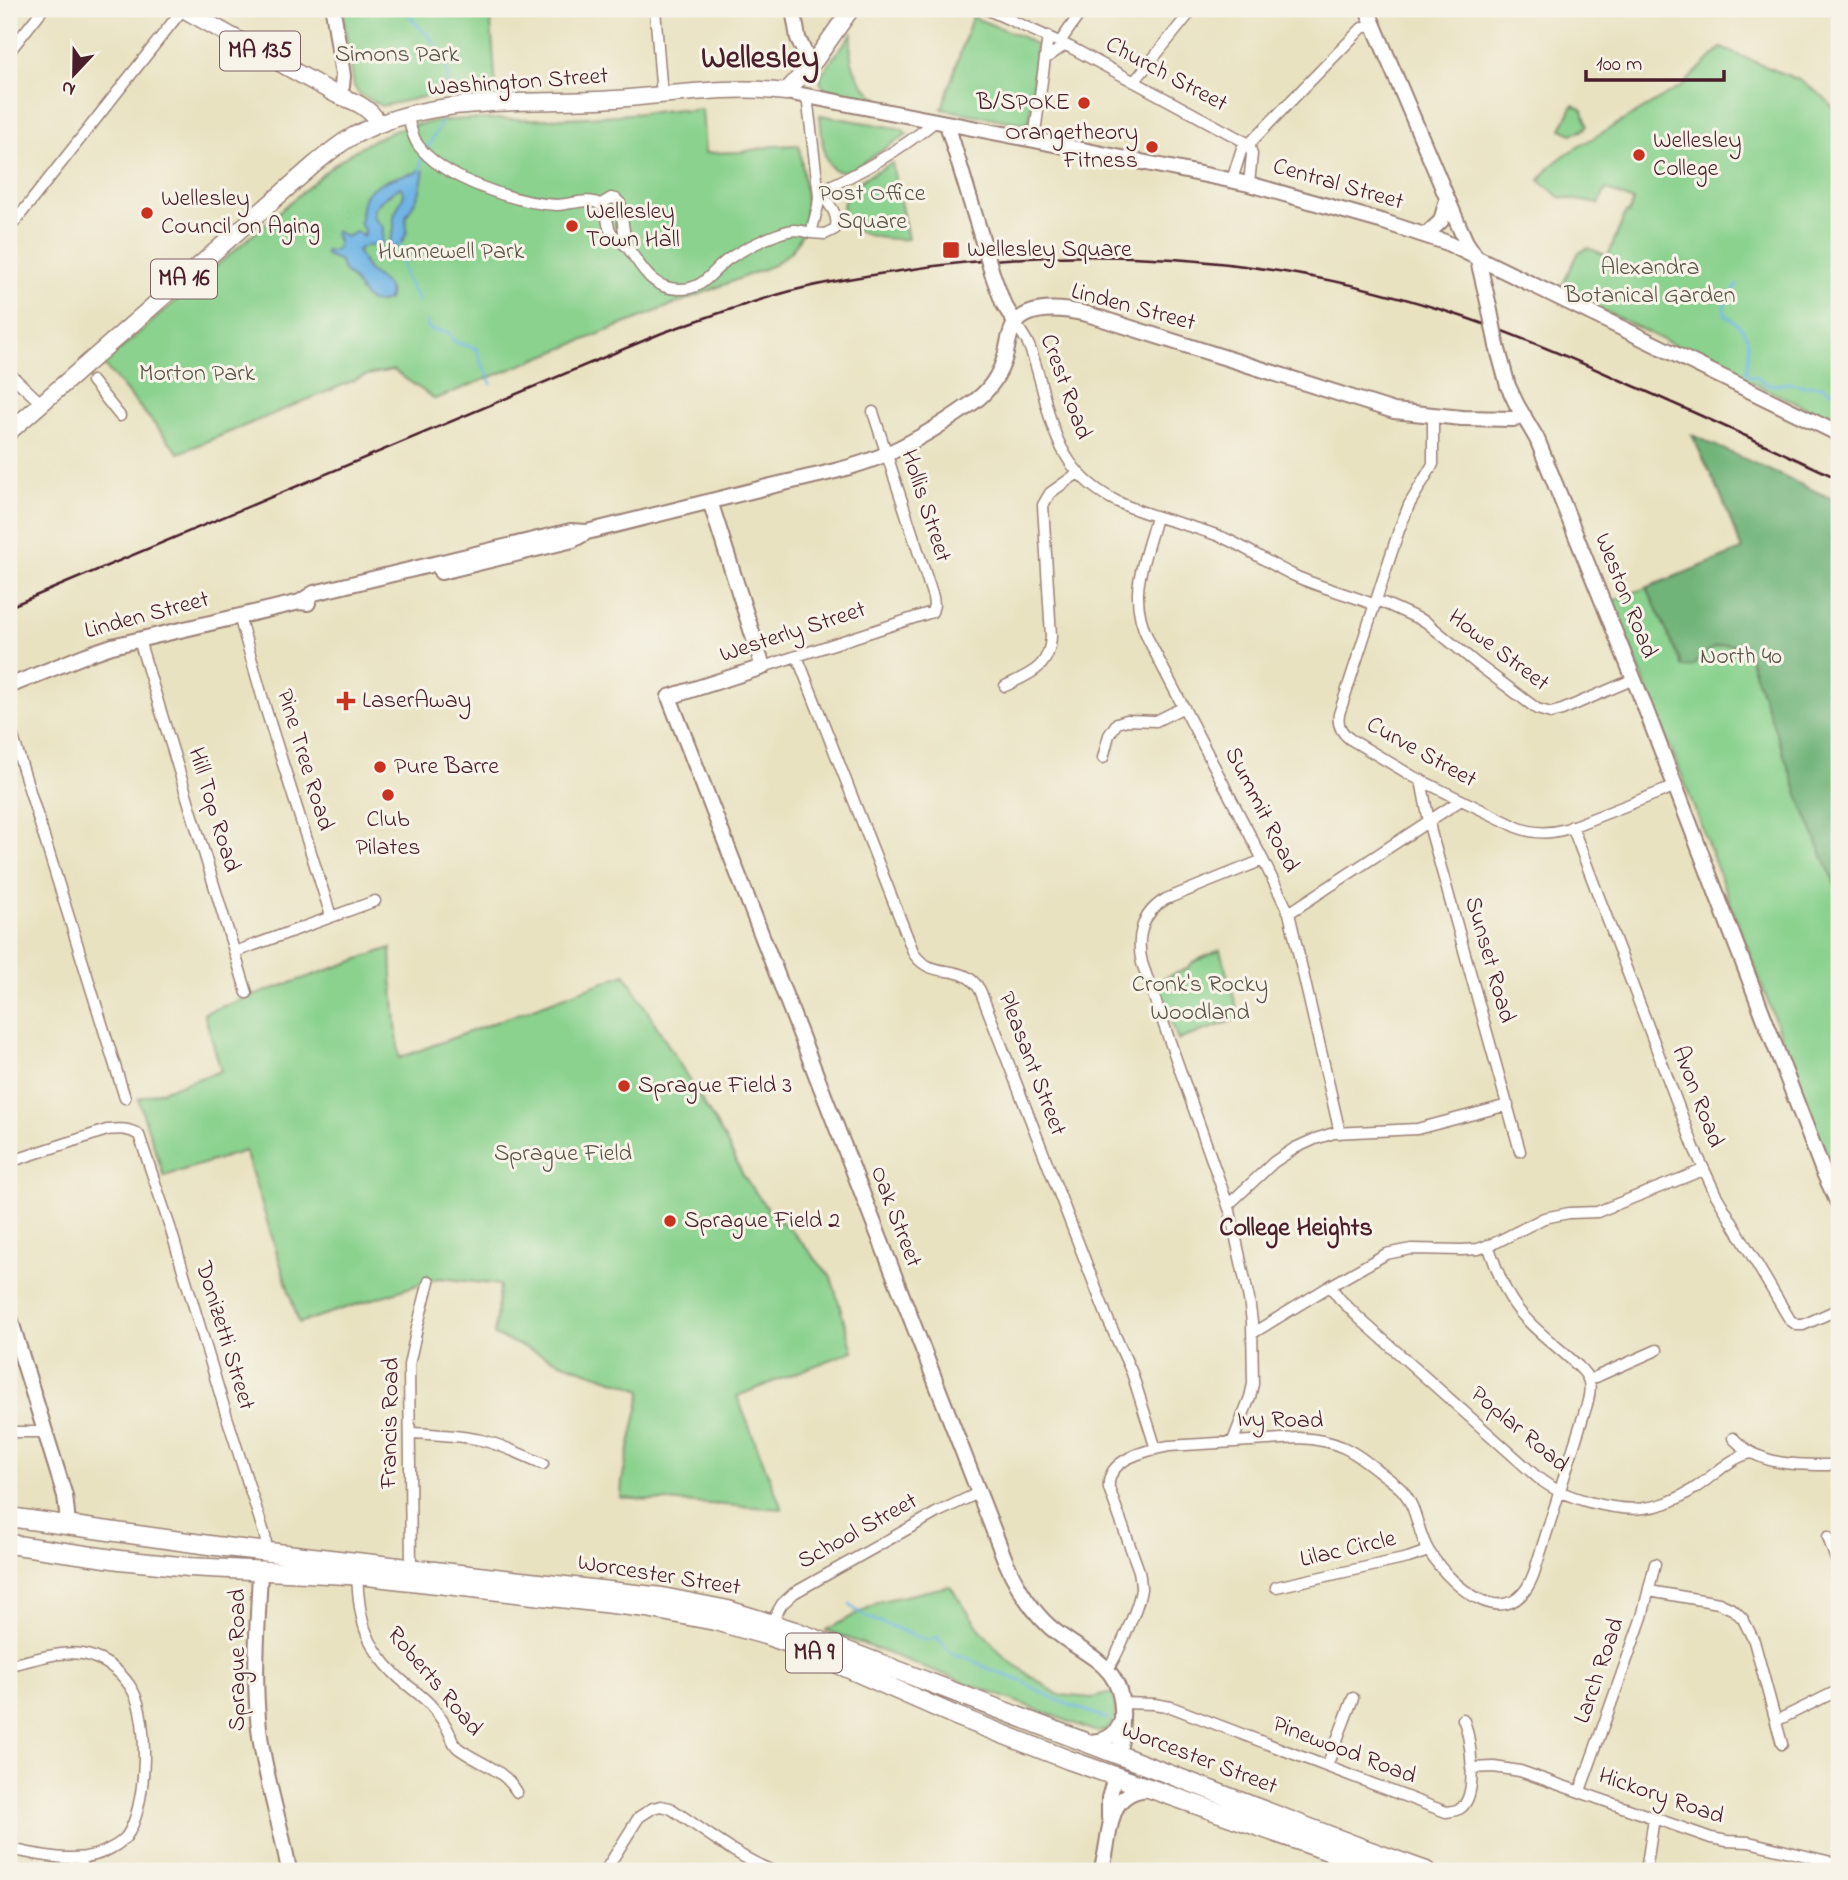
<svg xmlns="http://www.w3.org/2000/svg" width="1848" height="1880" font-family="'Indie Flower',sans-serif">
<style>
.green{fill:#8ad28e;stroke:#6a785c;stroke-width:2}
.forest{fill:#6fb479;stroke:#5c6a52;stroke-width:2}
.water{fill:#6fb5e6;stroke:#5c6a88;stroke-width:2}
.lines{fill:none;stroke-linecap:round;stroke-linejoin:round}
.stream{stroke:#6fb5e6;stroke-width:2.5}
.street-casing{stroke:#9a8076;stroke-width:13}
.secondary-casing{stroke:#9a8076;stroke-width:18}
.primary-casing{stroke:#9a8076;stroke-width:19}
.highway-casing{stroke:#9a8076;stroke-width:21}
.street{stroke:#fff;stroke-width:10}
.secondary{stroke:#fff;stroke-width:14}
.primary{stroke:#fff;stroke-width:16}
.highway{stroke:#fff;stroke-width:18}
.rail{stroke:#4a1f2b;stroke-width:2.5}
.secondary-bridge-casing{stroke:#9a8076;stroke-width:18;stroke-linecap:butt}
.secondary-bridge{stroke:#fff;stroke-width:14}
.poi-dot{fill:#c8321e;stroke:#f7f3e8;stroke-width:2.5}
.labels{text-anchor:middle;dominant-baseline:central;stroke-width:6;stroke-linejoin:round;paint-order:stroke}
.shield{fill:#f7f3e8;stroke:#7e5f64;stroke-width:2}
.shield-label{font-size:23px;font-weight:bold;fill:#4a1f2b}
.park-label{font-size:24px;fill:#5d5549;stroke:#f7f3e8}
.street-label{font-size:24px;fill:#4a1f2b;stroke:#f7f3e8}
.poi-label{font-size:24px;fill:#4a1f2b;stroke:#f7f3e8;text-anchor:start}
.neighbourhood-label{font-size:26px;font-weight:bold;fill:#4a1f2b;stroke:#f7f3e8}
.district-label{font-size:32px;font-weight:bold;fill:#4a1f2b;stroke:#f7f3e8}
</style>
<rect width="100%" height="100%" fill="#f7f3e8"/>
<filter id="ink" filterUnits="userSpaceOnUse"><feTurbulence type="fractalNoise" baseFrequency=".0143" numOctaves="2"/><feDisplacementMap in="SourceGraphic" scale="14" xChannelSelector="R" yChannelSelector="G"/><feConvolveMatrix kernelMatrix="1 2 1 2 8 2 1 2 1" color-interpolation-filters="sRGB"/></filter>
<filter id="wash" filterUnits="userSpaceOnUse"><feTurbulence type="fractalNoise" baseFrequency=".00686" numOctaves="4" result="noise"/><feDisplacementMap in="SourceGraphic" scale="28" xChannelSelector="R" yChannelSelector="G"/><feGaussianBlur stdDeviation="1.57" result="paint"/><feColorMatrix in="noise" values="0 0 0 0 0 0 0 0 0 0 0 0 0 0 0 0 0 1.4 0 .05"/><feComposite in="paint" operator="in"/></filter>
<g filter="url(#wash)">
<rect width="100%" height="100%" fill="#e9e2c1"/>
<path class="green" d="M342,9H490L496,89L441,93L382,106L359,94L354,86Z
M972,17L1020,36L1036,45L1030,119L1026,124L942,109Z
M853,32C845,59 857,84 879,99L827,89C820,86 819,79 822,73Z
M1721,48L1799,80L1825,98L1839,115V423L1708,362L1560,289L1579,252L1588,248L1608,256L1626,212L1629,213L1633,201L1606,189L1599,204L1560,197L1539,180L1552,165L1566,154L1682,86Z
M1573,105L1583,110L1587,126L1581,131L1572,134L1561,129Z
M681,109L682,111L702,109L705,153L741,152L774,146L799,145C803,178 816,223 791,251C786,256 779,260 774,265L435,399L393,370L367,375L179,453L103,364L330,168C357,147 387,130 420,124C462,116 506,120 548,119C593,117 637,114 681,109Z
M820,115L902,129L907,134L853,169C819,183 823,135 820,115Z
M892,163L908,239C889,240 843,237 843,211C843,203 844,197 850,190C860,178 879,171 892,163Z
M1722,498L1839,566V1185L1824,1149L1682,776L1612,601L1742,550Z
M391,948L392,977L399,1058L625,974L725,1139L743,1175L769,1211L790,1229L831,1277L853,1351L737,1396L782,1509L621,1498L622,1481L642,1390L563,1363L494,1335L500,1285L439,1278L299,1323L245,1151L164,1176L138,1099L221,1071L204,1013Z
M1220,950L1240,1018L1178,1040L1156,981L1187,969L1193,962Z
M950,1586L979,1628L1006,1659L1059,1695L1092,1698L1112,1693C1117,1710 1118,1735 1094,1731L826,1630L881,1601Z"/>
<path class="forest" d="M1692,435L1839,502V894L1803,808L1748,655C1744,652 1738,646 1733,645C1716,642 1703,654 1694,666L1683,667L1647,588L1742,550L1722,498Z"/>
<path class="water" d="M418,170L424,171L419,194L406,217L407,230L405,237L402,242L392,250L388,248L394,229V216L404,194L402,189L400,187C392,194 366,206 375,219C378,222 381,225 383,228L382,243C376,249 366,241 357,251C361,256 364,264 368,270C377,280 395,284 388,300C365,308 364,294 353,280C347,273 341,271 340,261L326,255L325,251H334L338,247V242L335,233L336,231L346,237L356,232L363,236L365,231L360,224C362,215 361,204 365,196C372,183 403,174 416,173Z"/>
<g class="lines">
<path class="stream" d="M404,9C426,40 451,44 447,89
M427,149L441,123
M421,172V160L424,154
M399,243L405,277L420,302
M1737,285L1724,305L1725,314C1731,320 1739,324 1743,330C1752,341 1749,359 1746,372L1751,376L1758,377L1764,383L1775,385L1789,383L1805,386L1811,385L1823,386L1830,391L1839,386
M427,321L428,327L430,330L448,332L455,342L477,349L481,363L488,374L491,384
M850,1604L856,1610L864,1616L924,1639L929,1640L937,1637L950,1652L956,1656L966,1657L991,1670L1021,1681L1059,1701L1108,1719"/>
</g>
</g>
<g filter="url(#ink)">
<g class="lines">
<defs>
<path id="street" d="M655,9L662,96
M986,9L1070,47L1249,144
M1060,42L1083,9
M9,52L43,9
M1045,59L1065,45
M1134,82L1193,9
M807,96L819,196L818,206L811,233L825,234L835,229C841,215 827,202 819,191
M407,115C410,124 412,136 418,145C443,179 516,203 557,205C569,205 589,197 599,204C610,210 605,223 611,232C615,238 622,241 627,247C642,266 650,288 678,289C704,290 710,273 727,260C741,250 778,231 795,230C800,230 806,232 811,233
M1034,140L1048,36
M1249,144L1252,154L1249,184
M1232,180L1242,148L1249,144L1362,28L1374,24
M819,191C859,174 901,149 936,121
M601,204L611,198L616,199L620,203L625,238L623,243
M9,229L183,9
M1016,324C1020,331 1026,338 1029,346C1045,384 1046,428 1070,462C1106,514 1170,516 1224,538C1249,549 1271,565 1295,576C1321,588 1349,594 1375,605
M9,373L42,404
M92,381L120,416
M1433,416V464L1409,505L1399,530L1339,714C1337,725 1341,732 1350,739L1414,777L1519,828C1535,834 1549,834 1566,829L1676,786
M1156,517C1144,564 1126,594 1149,641L1263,860L1289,913L1340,1133
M1377,600L1426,622L1477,664L1537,709L1551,713L1562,710L1634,679
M239,616L266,710L331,916
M139,640L247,993
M797,656L914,954C934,982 962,960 980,990L1109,1322L1132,1373L1156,1449
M763,667L932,612L934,605L933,597L873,412
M1005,686C1030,674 1050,668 1051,636L1043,505L1050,493L1078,473
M9,724L125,1098
M1103,758L1109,735L1117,723L1127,720L1156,721L1184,707
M1421,780L1431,832L1520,1151
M1572,826L1695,1150L1716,1195L1790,1320L1797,1325H1803L1839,1309
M1289,913L1461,800
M235,952L375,901
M9,1162L107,1130C120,1129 128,1128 139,1135L170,1227L227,1417L265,1536L267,1552
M1228,1205L1274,1162L1295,1148L1315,1139L1334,1133L1417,1129L1508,1105
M1330,1286L1340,1299L1360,1319L1537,1477C1553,1490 1569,1496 1589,1502C1628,1512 1657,1513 1692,1490C1711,1479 1728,1458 1751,1453
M1253,1333L1330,1286L1386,1254L1411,1249L1462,1250L1478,1249L1497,1242L1544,1218L1569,1213L1597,1212L1703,1170
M1589,1380L1657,1350
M9,1432H45
M410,1433C434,1434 458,1435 481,1440C503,1445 523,1455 543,1464
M1733,1438C1761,1468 1801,1465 1839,1465
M1233,1441L1250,1397L1253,1384L1252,1322L1249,1299L1230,1211L1142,963C1136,938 1141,913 1166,899L1263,860
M1828,1537L1839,1568
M411,1568L409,1365L417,1328L429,1281
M357,1575C359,1619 364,1644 397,1676C408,1687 423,1695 433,1708C438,1714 444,1722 448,1730C452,1737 452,1743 458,1748C479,1764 503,1768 517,1792
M1276,1587L1408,1558L1428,1551
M1649,1591L1719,1603L1734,1610L1743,1619L1754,1641L1782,1744
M771,1623L782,1604L794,1593L936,1513L978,1493
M9,1665C35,1660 67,1647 93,1657C110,1663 124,1675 133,1691C150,1721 147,1809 126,1837C123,1840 117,1845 113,1847C82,1867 43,1855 9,1849
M1108,1669C1118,1654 1139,1606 1141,1589C1141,1583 1140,1577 1139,1571L1109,1488C1106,1459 1147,1450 1169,1446L1299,1438C1337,1440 1353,1450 1381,1473C1388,1478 1396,1484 1402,1490C1418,1508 1417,1534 1430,1553C1453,1589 1511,1637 1534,1573L1588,1401C1591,1388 1591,1380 1582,1370C1560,1347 1529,1328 1512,1301C1501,1284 1495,1264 1488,1245
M1123,1703L1154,1704L1171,1707L1446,1812C1452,1811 1458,1811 1462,1807C1478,1793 1471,1736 1463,1719
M1776,1721L1839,1690
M1327,1766L1353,1698
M1471,1768L1494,1767L1520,1771L1711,1838L1727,1841L1749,1842L1839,1864
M1580,1791L1642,1617L1655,1564
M81,1859L83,1871
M605,1871L639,1817L653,1808L661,1806L670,1808C704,1830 735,1856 773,1871
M1646,1871L1654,1818"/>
<path id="secondary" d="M333,9L343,76L342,86L337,95
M793,9L798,38L810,65
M1367,9L1458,224L1466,242L1478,260L1489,306
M786,92L1034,140L1249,184L1384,222L1445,242L1839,434
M947,124L983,242
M1426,235L1441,221L1447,200
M992,273L1003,303L1016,324
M1497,346L1508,386L1517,405L1537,439L1641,697L1823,1171L1839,1205
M710,501L763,667L669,697L1005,1560C1016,1585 1029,1608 1050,1627C1084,1657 1125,1662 1122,1718C1121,1733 1123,1740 1117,1755
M441,572L573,540L587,532
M300,602L314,593L571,531L587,532C647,517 707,502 767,487C804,478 844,471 879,457C912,444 943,424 971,404C989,392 1001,373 1006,353C1008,344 1009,335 1013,327C1027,303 1065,309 1087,314L1394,411L1462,418L1513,419L1524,416
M9,686L86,655L112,646L300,602L308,603
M9,1315L65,1496L67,1513V1526
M260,1571C258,1623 253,1676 259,1728C264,1776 281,1823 289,1871
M1086,1742C1103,1742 1116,1737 1122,1720
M1109,1818V1798L1115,1777
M1101,1871C1113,1837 1102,1791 1150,1789"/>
<path id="primary" d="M183,9L337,95C354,101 370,107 379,124
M9,432L316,163C329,153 341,142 355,135C434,93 530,105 616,99C672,95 731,85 786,92L816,59L851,9"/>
<path id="highway" d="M9,1517L216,1546L662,1597L728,1610L795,1631L1362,1848L1426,1871
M9,1544L120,1560L189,1567L367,1576L647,1608L715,1621L765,1635L797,1646L956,1716L1069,1760L1385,1871"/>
</defs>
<use href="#street" class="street-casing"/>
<use href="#secondary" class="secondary-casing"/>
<use href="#primary" class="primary-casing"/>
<use href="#highway" class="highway-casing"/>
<use href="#street" class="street"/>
<use href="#secondary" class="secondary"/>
<use href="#primary" class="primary"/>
<use href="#highway" class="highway"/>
<path class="rail" d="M9,607L662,333C704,318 747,303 791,291C826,282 863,276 900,271C1079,243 1269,254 1442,310C1503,329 1562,354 1620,380C1694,412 1766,445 1839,479"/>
<defs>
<path id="secondary-bridge" d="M983,242L992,273
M1489,306L1497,346"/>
</defs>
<use href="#secondary-bridge" class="secondary-bridge-casing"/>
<use href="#secondary-bridge" class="secondary-bridge"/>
</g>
</g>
<g class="poi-dot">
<circle cx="1084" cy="103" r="7"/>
<circle cx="1152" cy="147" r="7"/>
<circle cx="1639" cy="155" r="7"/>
<circle cx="147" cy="213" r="7"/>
<circle cx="572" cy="226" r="7"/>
<rect x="942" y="241" width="18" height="18" rx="3.5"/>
<path d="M342.5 690.5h7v7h7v7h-7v7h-7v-7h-7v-7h7z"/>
<circle cx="380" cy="767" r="7"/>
<circle cx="388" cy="795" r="7"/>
<circle cx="624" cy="1086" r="7"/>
<circle cx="670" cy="1221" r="7"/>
</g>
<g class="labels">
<g class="shield">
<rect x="220" y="31.5" width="80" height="39" rx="5"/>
<rect x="151" y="259.5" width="66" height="39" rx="5"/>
<rect x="786" y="1633.5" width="56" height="39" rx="5"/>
</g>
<g class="shield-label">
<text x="260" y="51">MA 135</text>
<text x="184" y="279">MA 16</text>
<text x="814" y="1653">MA 9</text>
</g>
<g class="park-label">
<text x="397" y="55">Simons Park</text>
<text x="872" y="194">Post Office<tspan x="872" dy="28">Square</tspan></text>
<text x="451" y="252">Hunnewell Park</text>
<text x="1650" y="268">Alexandra<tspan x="1650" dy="28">Botanical Garden</tspan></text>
<text x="197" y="374">Morton Park</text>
<text x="1741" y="657">North 40</text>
<text x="1200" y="985">Cronk's Rocky<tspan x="1200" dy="28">Woodland</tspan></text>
<text x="563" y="1154">Sprague Field</text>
</g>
<g class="street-label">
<text transform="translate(1166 75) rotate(28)">Church Street</text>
<text transform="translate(518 83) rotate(-4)">Washington Street</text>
<text transform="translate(1338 185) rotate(16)">Central Street</text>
<text transform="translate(1133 308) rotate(15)">Linden Street</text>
<text transform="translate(1065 387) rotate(70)">Crest Road</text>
<text transform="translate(925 506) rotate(72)">Hollis Street</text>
<text transform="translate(1625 596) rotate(68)">Weston Road</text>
<text transform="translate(147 616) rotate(-15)">Linden Street</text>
<text transform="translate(793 633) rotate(-18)">Westerly Street</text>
<text transform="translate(1498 651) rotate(37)">Howe Street</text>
<text transform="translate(1421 753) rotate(29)">Curve Street</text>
<text transform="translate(304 760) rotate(73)">Pine Tree Road</text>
<text transform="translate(213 810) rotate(73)">Hill Top Road</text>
<text transform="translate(1261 810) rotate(63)">Summit Road</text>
<text transform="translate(1489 960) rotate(74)">Sunset Road</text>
<text transform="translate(1031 1064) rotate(69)">Pleasant Street</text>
<text transform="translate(1697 1097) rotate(69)">Avon Road</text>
<text transform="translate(895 1217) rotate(69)">Oak Street</text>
<text transform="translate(224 1336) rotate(73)">Donizetti Street</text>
<text transform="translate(1280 1421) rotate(1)">Ivy Road</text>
<text transform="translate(391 1423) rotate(-89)">Francis Road</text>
<text transform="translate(1519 1430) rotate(40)">Poplar Road</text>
<text transform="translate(858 1532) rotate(-29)">School Street</text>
<text transform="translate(1348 1550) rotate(-13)">Lilac Circle</text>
<text transform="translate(659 1576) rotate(9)">Worcester Street</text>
<text transform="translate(238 1660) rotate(-90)">Sprague Road</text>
<text transform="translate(1600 1671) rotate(-71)">Larch Road</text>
<text transform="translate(434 1682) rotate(50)">Roberts Road</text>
<text transform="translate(1344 1751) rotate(21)">Pinewood Road</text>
<text transform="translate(1199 1759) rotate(21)">Worcester Street</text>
<text transform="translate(1661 1797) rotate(19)">Hickory Road</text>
</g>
<g class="poi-label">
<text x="1070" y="103" text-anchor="end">B/SPOKE</text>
<text x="1138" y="133" text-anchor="end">Orangetheory<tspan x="1138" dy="28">Fitness</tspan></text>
<text x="1653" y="141">Wellesley<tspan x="1653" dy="28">College</tspan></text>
<text x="161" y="199">Wellesley<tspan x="161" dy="28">Council on Aging</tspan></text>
<text x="586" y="212">Wellesley<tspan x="586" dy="28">Town Hall</tspan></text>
<text x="967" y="250">Wellesley Square</text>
<text x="362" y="701">LaserAway</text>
<text x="394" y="767">Pure Barre</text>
<text x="388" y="820" text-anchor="middle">Club<tspan x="388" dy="28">Pilates</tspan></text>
<text x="638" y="1086">Sprague Field 3</text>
<text x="684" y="1221">Sprague Field 2</text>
</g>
<g class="neighbourhood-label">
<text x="1296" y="1229">College Heights</text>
</g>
<g class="district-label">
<text x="760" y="59">Wellesley</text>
</g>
</g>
<rect width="1848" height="1880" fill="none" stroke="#f7f3e8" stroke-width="35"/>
<g transform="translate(74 74) rotate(202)" stroke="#f7f3e8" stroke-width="5" paint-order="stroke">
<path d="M0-5L12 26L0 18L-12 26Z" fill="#4a1f2b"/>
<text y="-10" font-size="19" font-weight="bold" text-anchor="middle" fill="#4a1f2b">N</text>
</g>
<path d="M1586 70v10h138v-10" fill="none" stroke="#4a1f2b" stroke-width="3.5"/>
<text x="1596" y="70" font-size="21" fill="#4a1f2b" stroke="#f7f3e8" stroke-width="5" paint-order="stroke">100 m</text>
</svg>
